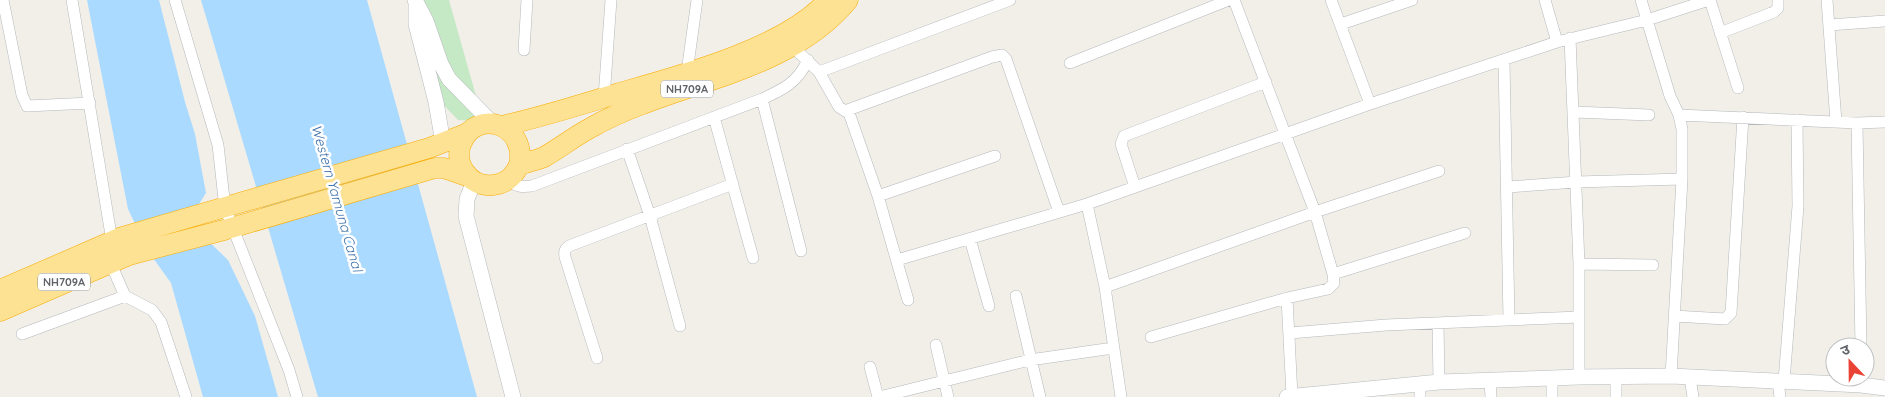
<svg xmlns="http://www.w3.org/2000/svg" width="1885" height="397" font-family="Quicksand,'Noto Sans Devanagari',sans-serif">
<style>
.green{fill:#c5e8c5}
.water{fill:#aadaff}
.lines{fill:none;stroke-linecap:round;stroke-linejoin:round}
.street-casing{stroke:#b5b8bc;stroke-width:12}
.secondary-casing{stroke:#b6babf;stroke-width:16}
.highway-casing{stroke:#f9ab00;stroke-width:21}
.street{stroke:#fff;stroke-width:11}
.secondary{stroke:#fff;stroke-width:15}
.highway{stroke:#fde293;stroke-width:20}
.labels{text-anchor:middle;dominant-baseline:central;stroke-width:5;stroke-linejoin:round;paint-order:stroke}
.shield{fill:#fff;stroke:#8f9295;stroke-width:1}
.shield-label{font-size:11px;font-weight:bold;fill:#5f6368}
.water-label{font-size:14px;font-style:italic;fill:#4174aa;stroke:#fff}
</style>
<rect width="100%" height="100%" fill="#f1efe8"/>
<path class="green" d="M411,0H449L483,121L458,120L439,100Z"/>
<path class="water" d="M87,0H159L185,102L195,134L206,193L194,212L201,234L228,260L255,316L278,397H203L171,283L148,251L128,209Z
M201,0H367L477,397H318Z"/>
<g class="lines">
<defs>
<path id="street" d="M3,0L22,95L27,106L90,103
M72,0L112,241
M175,0L218,145L225,208L289,370L297,397
M1331,0L1370,104
M1545,0L1557,42
M1641,0L1670,96L1679,115L1682,129V179L1671,376
M1710,0L1738,88
M1827,0L1836,122
M1341,24L1412,0
M1829,25L1885,21
M1720,33L1774,12L1778,8V0
M1570,38L1579,264V377
M791,45L819,72L839,107L845,111L992,57L1002,55L1006,59L1059,212
M524,50L527,0
M1504,60L1509,320
M1070,63L1229,0
M687,72L697,0
M819,72L1010,0
M604,98L611,0
M762,99L801,251
M848,110L878,196L908,300
M1574,112L1649,115
M1679,115L1857,123L1885,122
M714,117L753,258
M1857,123L1861,347
M627,149L650,216L680,326
M508,180C516,187 522,187 532,186L762,99C784,89 797,83 808,60
M1135,187L1121,144L1124,136L1266,82
M1507,187L1577,182L1682,179
M878,196L995,156
M1087,204L1105,287L1121,397
M970,239L989,306
M897,260L1087,204L1370,104L1557,42L1647,20L1709,0
M110,262L125,296L152,310L161,322L186,397
M1579,264L1653,265
M1333,274L1465,233
M1105,287L1315,212L1439,171
M1016,296L1040,397
M1287,298L1292,396
M1674,316L1725,319L1731,313L1743,117
M1438,323L1439,382
M1290,333L1386,325L1579,317
M22,334L125,296
M1151,337L1287,298L1328,289L1334,283L1333,274L1315,212L1234,0
M936,345L948,397
M597,358L565,257C564,251 565,249 569,246L733,184
M870,367L878,397
M1616,376V397
M1690,377L1693,397
M1552,378V397
M1490,381L1491,397
M1778,381L1780,397
M1784,381L1798,206L1797,120
M1420,384V397
M879,397L1030,360L1113,348"/>
<path id="secondary" d="M415,0L426,21L441,64L449,79L493,124
M416,5V24L436,102L443,143
M474,181L467,199L466,216L513,397
M1287,397L1439,382L1579,377L1671,376L1861,385L1885,388"/>
<path id="highway" d="M502,126C542,117 580,105 619,93C680,76 786,48 828,0
M519,166C528,124 477,108 462,142C452,163 470,188 493,185C502,184 510,180 515,172C517,170 517,167 519,166C522,163 538,160 544,157C560,148 575,136 592,127C674,81 785,76 848,0
M0,290L122,237L429,148L468,133
M0,311L129,255L224,230L435,168H444L467,176"/>
</defs>
<use href="#street" class="street-casing"/>
<use href="#secondary" class="secondary-casing"/>
<use href="#highway" class="highway-casing"/>
<use href="#street" class="street"/>
<use href="#secondary" class="secondary"/>
<use href="#highway" class="highway"/>
</g>
<g class="labels">
<g class="shield">
<rect x="661" y="80.5" width="52" height="17" rx="4"/>
<rect x="38" y="273.5" width="52" height="17" rx="4"/>
</g>
<g class="shield-label">
<text x="687" y="89">NH709A</text>
<text x="64" y="282">NH709A</text>
</g>
<g class="water-label">
<text transform="translate(337 198) rotate(74)">Western Yamuna Canal</text>
</g>
</g>
<g transform="translate(1850 362) rotate(338)"><circle r="24" fill="#ffffff" stroke="#bfc1c3"/>
<path d="M0-4L9 19L0 12L-9 19Z" fill="#ea4335"/>
<text y="-8" font-size="14" font-weight="bold" text-anchor="middle" fill="#5f6368">उ</text>
</g>
</svg>
